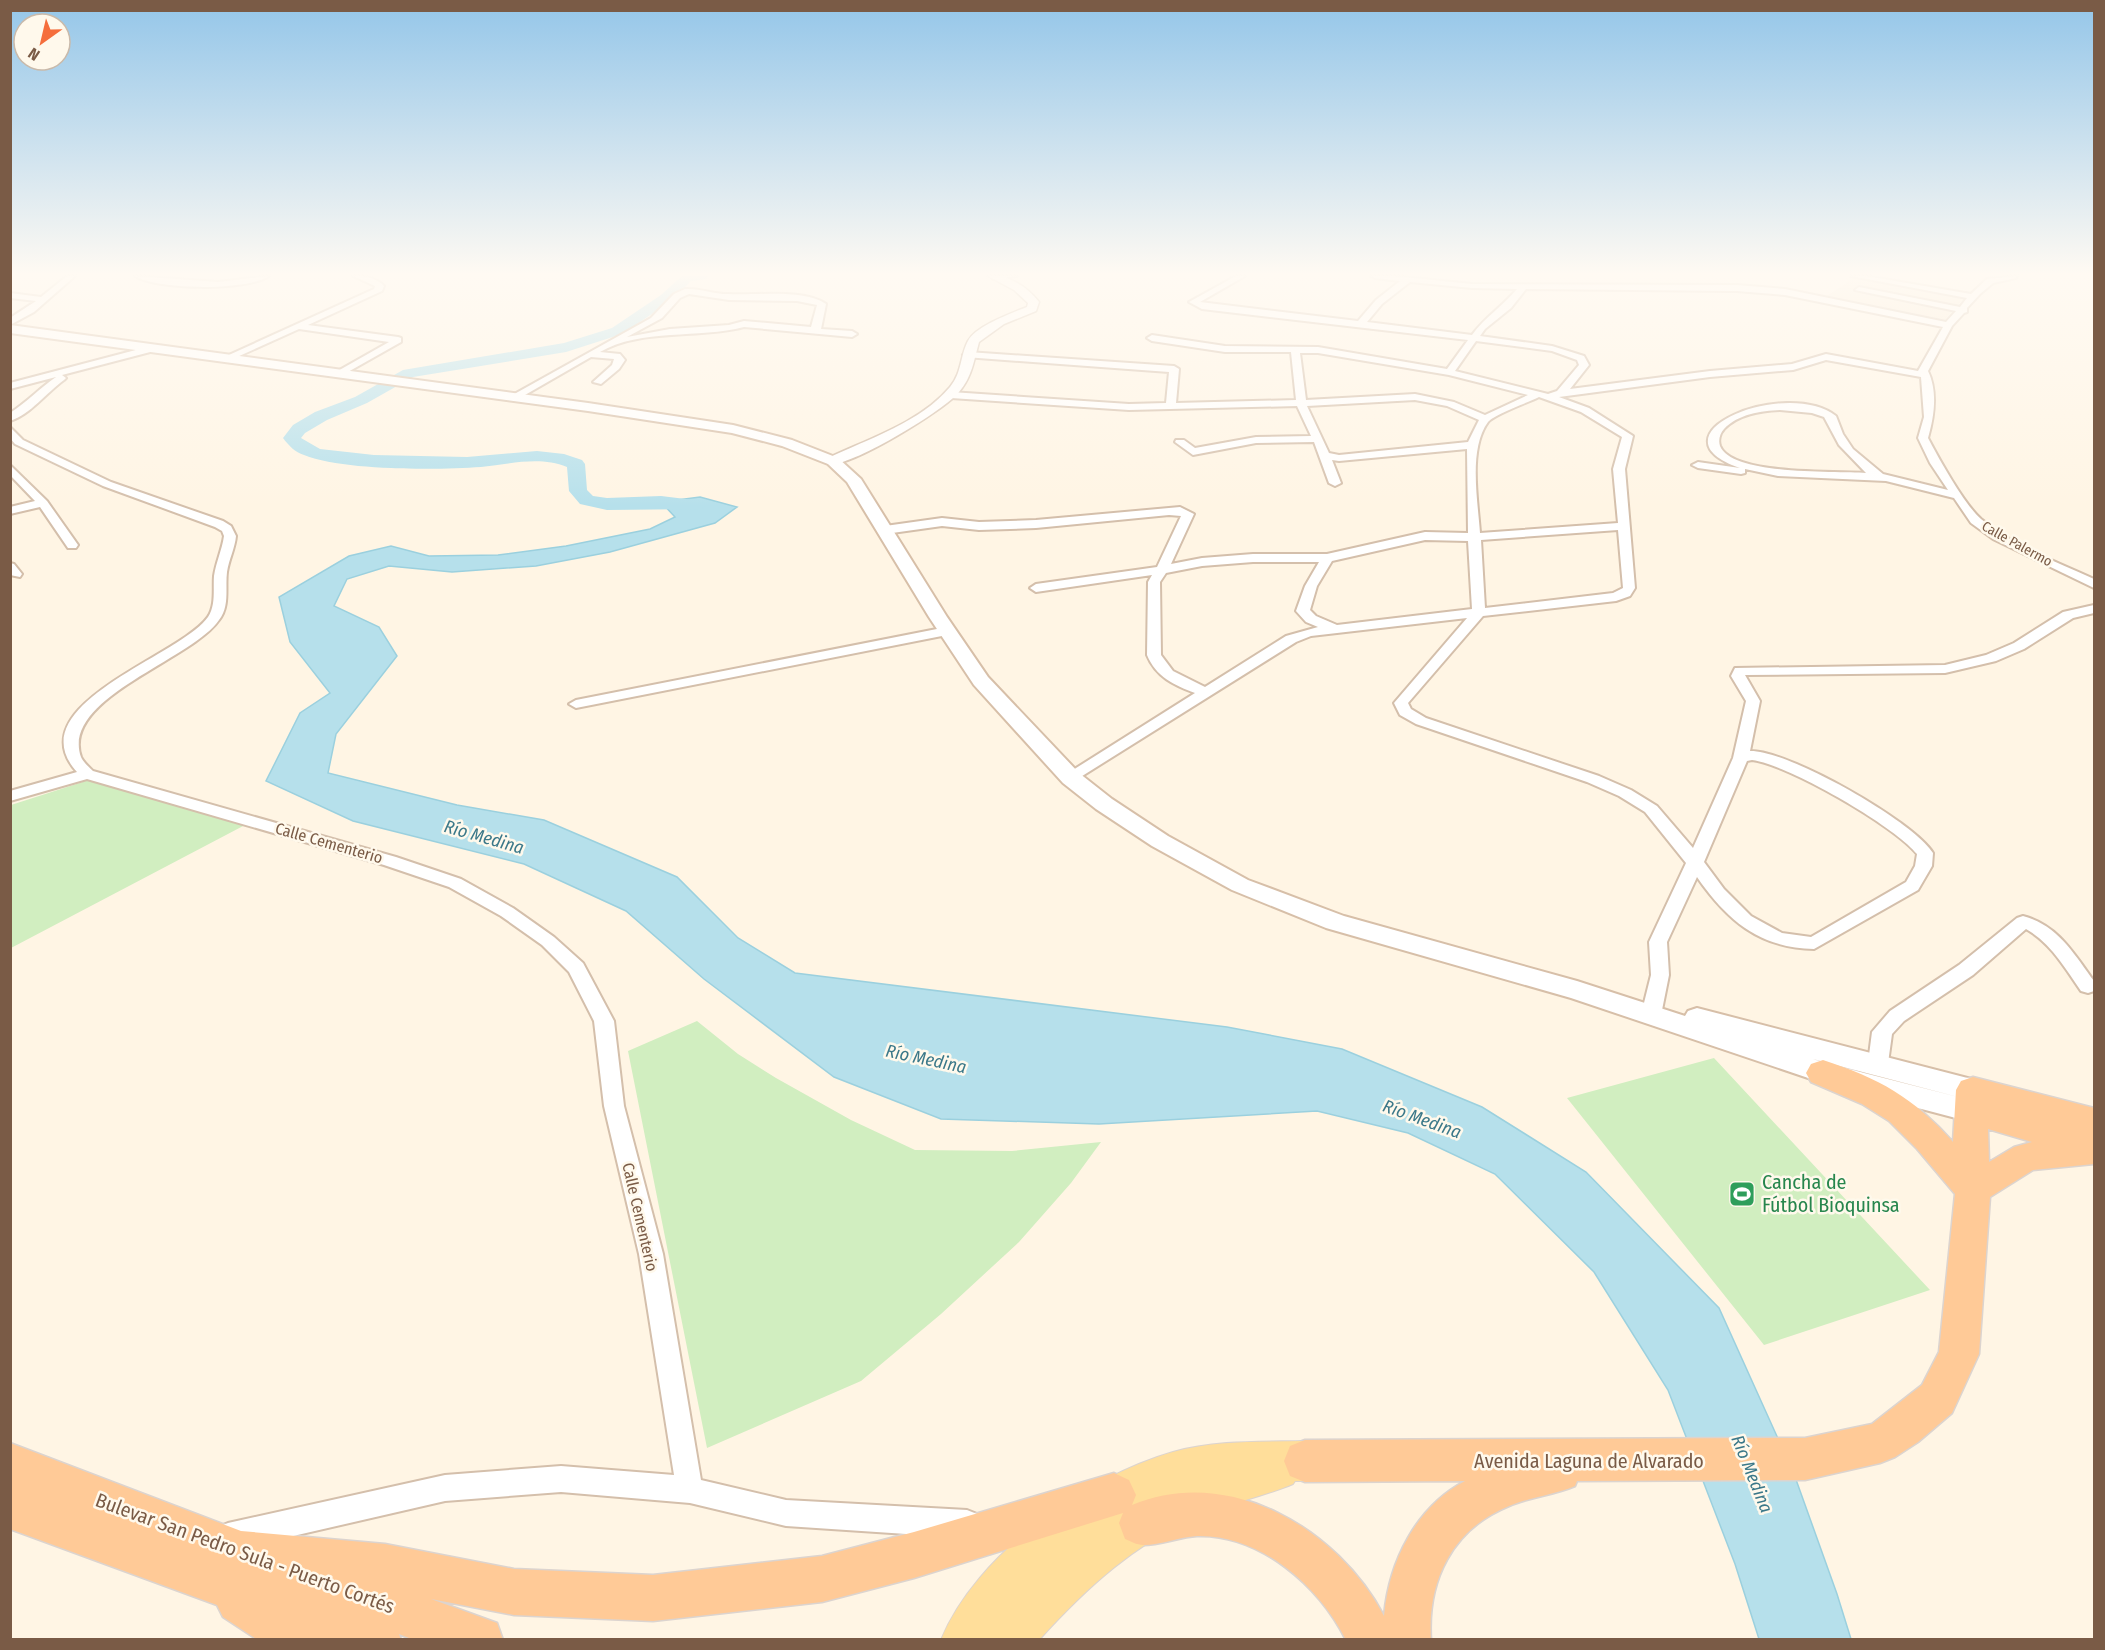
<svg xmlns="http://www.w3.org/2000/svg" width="2105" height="1650" font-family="'Fira Sans Condensed',sans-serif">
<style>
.residential{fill:#f7e8d1}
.green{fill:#d1eec0}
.water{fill:#b6e0eb;stroke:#9bd0de;stroke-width:1.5}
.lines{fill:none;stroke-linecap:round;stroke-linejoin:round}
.river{fill:#b6e0eb;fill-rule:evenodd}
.minor-casing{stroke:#d4bfab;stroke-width:4}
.tertiary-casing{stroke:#d4bfab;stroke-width:3}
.secondary-casing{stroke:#d7bfa8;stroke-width:4}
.primary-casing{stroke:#dcd4cf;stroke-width:2}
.trunk-casing{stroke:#dcd4cf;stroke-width:3}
.minor{fill:#fff;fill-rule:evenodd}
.tertiary{fill:#fff;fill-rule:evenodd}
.secondary{fill:#fff;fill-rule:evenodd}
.primary{fill:#ffde9a;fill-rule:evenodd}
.trunk{fill:#ffca97;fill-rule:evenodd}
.labels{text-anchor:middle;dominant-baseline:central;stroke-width:5;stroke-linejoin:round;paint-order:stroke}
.far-street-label{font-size:14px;fill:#7a5b46;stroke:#fff9ec}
.street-label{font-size:16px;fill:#7a5b46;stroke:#fff9ec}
.water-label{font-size:18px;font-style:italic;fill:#3b7889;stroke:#fff9ec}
.near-leisure-label{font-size:20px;fill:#27864d;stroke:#fff9ec;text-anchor:start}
.near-street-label{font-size:20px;fill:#7a5b46;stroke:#fff9ec}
</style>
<rect width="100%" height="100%" fill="#fff5e4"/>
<path class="residential" d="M1857,276H1872L1969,292L1945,320L1824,298Z"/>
<path class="green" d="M89,780L245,825L11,948V805Z
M697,1021L738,1054L776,1078L851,1120L915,1150L1012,1151L1101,1142L1071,1183L1019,1242L941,1314L861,1381L707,1448L628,1051Z
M1714,1058L1930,1290L1764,1345L1567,1098Z"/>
<path class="water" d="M700,497L737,507L715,523L610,552L536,566L452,572L389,566L347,579L334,606L379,627L397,656L336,734L328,773L457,805L544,820L677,877L738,938L795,973L1227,1027L1342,1049L1482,1107L1586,1172L1719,1308L1794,1474L1837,1594L1851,1639H1759L1735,1564L1668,1390L1594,1272L1495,1174L1408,1133L1317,1111L1099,1124L941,1119L834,1077L704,979L626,911L524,864L353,821L266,781L300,713L330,693L290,642L279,597L349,556L391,546L429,556L498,555L566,546L650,529L675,517L661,502Z"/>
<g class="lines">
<path class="river" d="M682,276H708L706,279L691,281L671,301L622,334L566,352L413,377L367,403L327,420L305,433L301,438L320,449L374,455L467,457L537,451L564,454L582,460L585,464L587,490L593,496L607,498L661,496L702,501L705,505L702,509L607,510L580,504L569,491L567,467C540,456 510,464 481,467C437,470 345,471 304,455C295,452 289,446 283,438L293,425L315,412L355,397L403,370L564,343L612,328L661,295Z"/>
<defs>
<path id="minor" d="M67,276H75L34,312L10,325V318L36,301L10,298V293L41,297Z
M135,276L218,282L269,276C247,291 157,290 135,276Z
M353,276C363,275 377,278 384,286L382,291L308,325L398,337L401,338V342L339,377L336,376V372L389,342L299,329L228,361L220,359L374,289L375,286Z
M993,276H1017L996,279H993Z
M1236,276H1245L1200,302L1358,321L1376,300L1400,281L1375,278L1371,276H1394L1472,284L1737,285L1785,289L1946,322L1956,311L1855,290L1859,287L1960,307L1967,298L1851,276H1866L1971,294L1987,279L2017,276L2016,278L1993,283L1980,294L1967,308V312L1964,313L1952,326L1928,371C1938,392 1934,417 1928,438C1939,459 1964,504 1981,519C2013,546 2057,562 2094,579V588L1993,539L1971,523L1954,498L1886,481L1778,476L1745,469V473L1741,474L1698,468L1692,465L1698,462L1740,468C1645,435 1786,377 1836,416L1843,434L1853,449L1883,474L1948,490L1930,463L1918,438L1924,417L1921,377L1826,360L1793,370L1710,377L1559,397L1589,408L1633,436L1625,469L1635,588L1630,596L1616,601L1483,616L1408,703L1411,709L1426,718L1599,776L1631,790L1657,806L1693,848L1733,758L1746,701L1731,676L1735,668L1945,665L1986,655L2014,643L2063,612L2094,605V613L2073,618L2024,649L1996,661L1945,673L1745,675L1760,701L1750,751C1788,750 1913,821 1933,853L1932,866L1918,890L1814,949C1759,948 1727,920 1697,877L1667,942L1669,975L1661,1015L1658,1020L1651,1022L1644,1020L1641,1015L1651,975L1649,942L1686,863L1645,812L1619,796L1587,782L1416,724L1400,715L1394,703L1467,618L1311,636L1296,642L1071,783L1063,778L1065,775L1195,693C1174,685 1156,677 1147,655L1148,582L1152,575L1036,592L1030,588L1036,584L1157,567L1181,516L1169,515L1036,528L979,530L942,526L885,534L879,530L885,526L942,518L979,522L1036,520L1180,507L1194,514L1171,564L1202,558L1253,554H1327L1425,532L1468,533L1467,449L1339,461L1332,460L1341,483L1335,486L1329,483L1314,442L1256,443L1193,455L1175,442L1176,440H1184L1195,448L1256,437L1311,436L1297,406L1129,410L951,398L946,395L951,392L1129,404L1166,403L1169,372L965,357L963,355L968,352L1174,366L1179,369L1176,403L1296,400L1291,352H1225L1152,341L1147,338L1152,335L1225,346L1318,347L1447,369L1468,340L1202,309L1189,302ZM1410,282L1472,288L1517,289C1503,306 1485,317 1472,335L1367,322L1382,304ZM1526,289L1737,291L1785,295L1943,327L1918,371L1826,354L1792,364L1710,371L1570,389L1589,365L1584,356L1552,346L1480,336L1485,329L1511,308ZM1476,341L1552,351L1577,360L1579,365L1557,391L1548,394L1455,371ZM1300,353H1318L1449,375L1528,395L1485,415L1454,402L1415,394L1306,400ZM1539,397L1581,412L1622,437L1613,469L1618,523L1480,533C1478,502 1468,449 1488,422C1495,414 1527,403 1539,397ZM1415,400L1447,406L1479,420L1468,442L1339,455L1329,453L1307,406ZM1780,410L1812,413L1824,417L1839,445L1866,473C1838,471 1732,476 1720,446C1718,440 1720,433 1724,429C1738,414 1761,411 1780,410ZM1618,530L1623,588L1613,593L1485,608L1481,540ZM1425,540L1468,541L1472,609L1337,625L1316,616L1310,610L1317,586L1332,561ZM1253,562H1319L1305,586L1296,611L1306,622L1318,627L1286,636L1205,687L1173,671L1161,655L1160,582L1166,573L1202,566ZM1752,760C1787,764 1895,826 1917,854L1915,866L1906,882L1811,937L1782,933L1751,916L1724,889L1704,862L1747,761Z
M685,289C699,288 713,294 728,294C755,296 803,288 826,304L821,329L852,331L857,334L852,337L744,327C699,339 641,328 600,352L620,354L625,360L619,369L601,384L593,382L612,365L614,359L591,357L518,399L509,397L651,318L674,294ZM689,294L729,300L797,301L817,305L811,327L744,321L729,325L670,329L627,337L662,318L680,298Z
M151,346L156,349L154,351L62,375L66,378L64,380C46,393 31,414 10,421V413C27,402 40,388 56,377L10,389V383Z
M10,427L23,440L111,482L223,521L231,526L236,536C235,548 229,559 227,572C225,588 230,606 219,620C192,660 60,698 81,757C83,762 89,767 93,771L396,857L461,879L513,908L554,937L583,963L614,1021L624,1106L663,1254L701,1480L786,1500L967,1510L977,1514L981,1524L977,1534L967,1538L786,1526L690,1503L561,1492L445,1501L228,1551L218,1547L214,1537L218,1527L228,1523L445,1475L561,1466L674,1475L639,1254L604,1106L594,1021L569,972L542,945L501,916L449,887L384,865L87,779L10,801V791L77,772C16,705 181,656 208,617C216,605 213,589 214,576C216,562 222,550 224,536L222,531L215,527L103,486L15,444L10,438Z
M10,465L47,501L78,545L76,548H68L40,507L10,514V507L35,501L10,475Z
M10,563L14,564L22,574L20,577L10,575Z
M947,627L954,631L952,634L576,708L569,704L576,700Z
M2023,916C2058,925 2074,954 2094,981V991L2088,993L2081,991C2065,968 2051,943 2026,929L1973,975L1904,1021L1892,1034L1888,1063L1885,1068L1878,1071L1871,1068L1868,1063L1872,1032L1890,1011L1959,965L2017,918Z"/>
<path id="tertiary" d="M988,276C1008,274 1027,287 1039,302L1036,311L1004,324L979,342C974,360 972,377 959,392C945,410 848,469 828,464L826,461L828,458C868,439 921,422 950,387C962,373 960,356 968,341C976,326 1012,313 1027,307L1028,303L1014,290Z"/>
<path id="secondary" d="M10,325L588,403L733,425L792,440L838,458L861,479L947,617L988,677L1079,773L1112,799L1168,836L1248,880L1344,916L1577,981L1685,1016L1688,1011L1697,1008L1983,1082L1987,1090L1983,1098L1973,1101L1981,1103L1985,1111L1981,1119L1971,1122L1823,1083L1571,998L1326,928L1232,890L1152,846L1096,809L1063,783L974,685L929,617L847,482L828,464L782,446L732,433L588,411L10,333ZM1813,1059L1962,1098L1825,1063Z"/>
<path id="primary" d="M1305,1441L1319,1447L1325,1461L1319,1475L1305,1481H1295L1293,1484C1264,1496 1232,1503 1202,1515C1138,1540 1085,1589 1039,1640H941C976,1554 1086,1477 1173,1452C1215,1440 1261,1442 1305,1441Z"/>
<path id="trunk" d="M1823,1060C1879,1078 1914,1098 1953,1142L1956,1090L1961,1081L1973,1077L2094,1108V1164L2033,1170L1990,1197L1979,1354L1952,1413L1918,1442L1895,1457L1880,1463L1805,1480L1577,1481L1575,1486C1554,1495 1530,1497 1509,1506C1452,1529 1427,1581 1431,1640H1346C1319,1586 1260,1534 1197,1536C1179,1537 1161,1545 1143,1545C1137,1545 1130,1541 1125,1539L1119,1523L1123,1513L914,1578L822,1602L653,1621L514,1615L431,1599L497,1623L503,1640H414L399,1634L401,1640H258L223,1617L217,1605L10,1529V1443L241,1531L385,1544L514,1569L653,1575L822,1556L914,1532L1114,1473L1129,1480L1136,1495L1132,1505C1229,1464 1338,1529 1384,1616C1389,1561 1416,1507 1465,1481L1305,1482L1290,1476L1284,1461L1290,1446L1305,1440L1805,1438L1872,1424L1922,1385L1939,1352L1955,1194L1917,1149L1889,1121L1862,1104L1811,1082L1806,1073L1811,1064ZM1988,1129L2032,1142L2014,1147L1989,1162Z"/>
</defs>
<use href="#minor" class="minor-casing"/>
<use href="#tertiary" class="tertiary-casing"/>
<use href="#secondary" class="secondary-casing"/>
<use href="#primary" class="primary-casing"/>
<use href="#trunk" class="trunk-casing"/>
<use href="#minor" class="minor"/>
<use href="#tertiary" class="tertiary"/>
<use href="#secondary" class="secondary"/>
<use href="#primary" class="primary"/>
<use href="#trunk" class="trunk"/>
</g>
<linearGradient id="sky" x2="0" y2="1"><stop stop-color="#94c6e9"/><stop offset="0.54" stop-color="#fffaf3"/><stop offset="1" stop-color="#fffaf3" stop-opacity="0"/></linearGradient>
<rect width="2105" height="507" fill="url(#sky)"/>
<defs>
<symbol id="stadium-square" viewBox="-11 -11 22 22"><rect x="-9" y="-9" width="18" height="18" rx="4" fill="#2e9e5b" stroke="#fff9ec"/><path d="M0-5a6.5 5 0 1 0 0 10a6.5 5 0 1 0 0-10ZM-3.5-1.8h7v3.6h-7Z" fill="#fff"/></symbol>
</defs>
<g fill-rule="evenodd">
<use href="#stadium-square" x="1727" y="1179" width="30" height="30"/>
</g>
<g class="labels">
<g class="far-street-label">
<text transform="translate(2017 544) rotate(29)">Calle Palermo</text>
</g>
<g class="street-label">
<text transform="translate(329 843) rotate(16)">Calle Cementerio</text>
<text transform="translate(640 1217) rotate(77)">Calle Cementerio</text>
</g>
<g class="water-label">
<text transform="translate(484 837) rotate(16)">Río Medina</text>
<text transform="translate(926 1059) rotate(12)">Río Medina</text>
<text transform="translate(1422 1119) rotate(20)">Río Medina</text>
<text transform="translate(1752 1474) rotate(68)">Río Medina</text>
</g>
<g class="near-leisure-label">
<text x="1762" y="1182">Cancha de<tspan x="1762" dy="23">Fútbol Bioquinsa</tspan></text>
</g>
<g class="near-street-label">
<text x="1589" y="1461">Avenida Laguna de Alvarado</text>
<text transform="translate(245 1553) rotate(20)">Bulevar San Pedro Sula - Puerto Cortés</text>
</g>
</g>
<rect width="2105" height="1650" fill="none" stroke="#7a5b46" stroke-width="24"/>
<g transform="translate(42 42) rotate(214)"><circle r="28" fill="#fff9ec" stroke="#cabaaa" stroke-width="1.5"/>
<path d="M0-4.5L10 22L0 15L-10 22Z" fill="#f56e3c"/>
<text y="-9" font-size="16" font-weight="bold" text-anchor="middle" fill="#7a5b46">N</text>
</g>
</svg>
